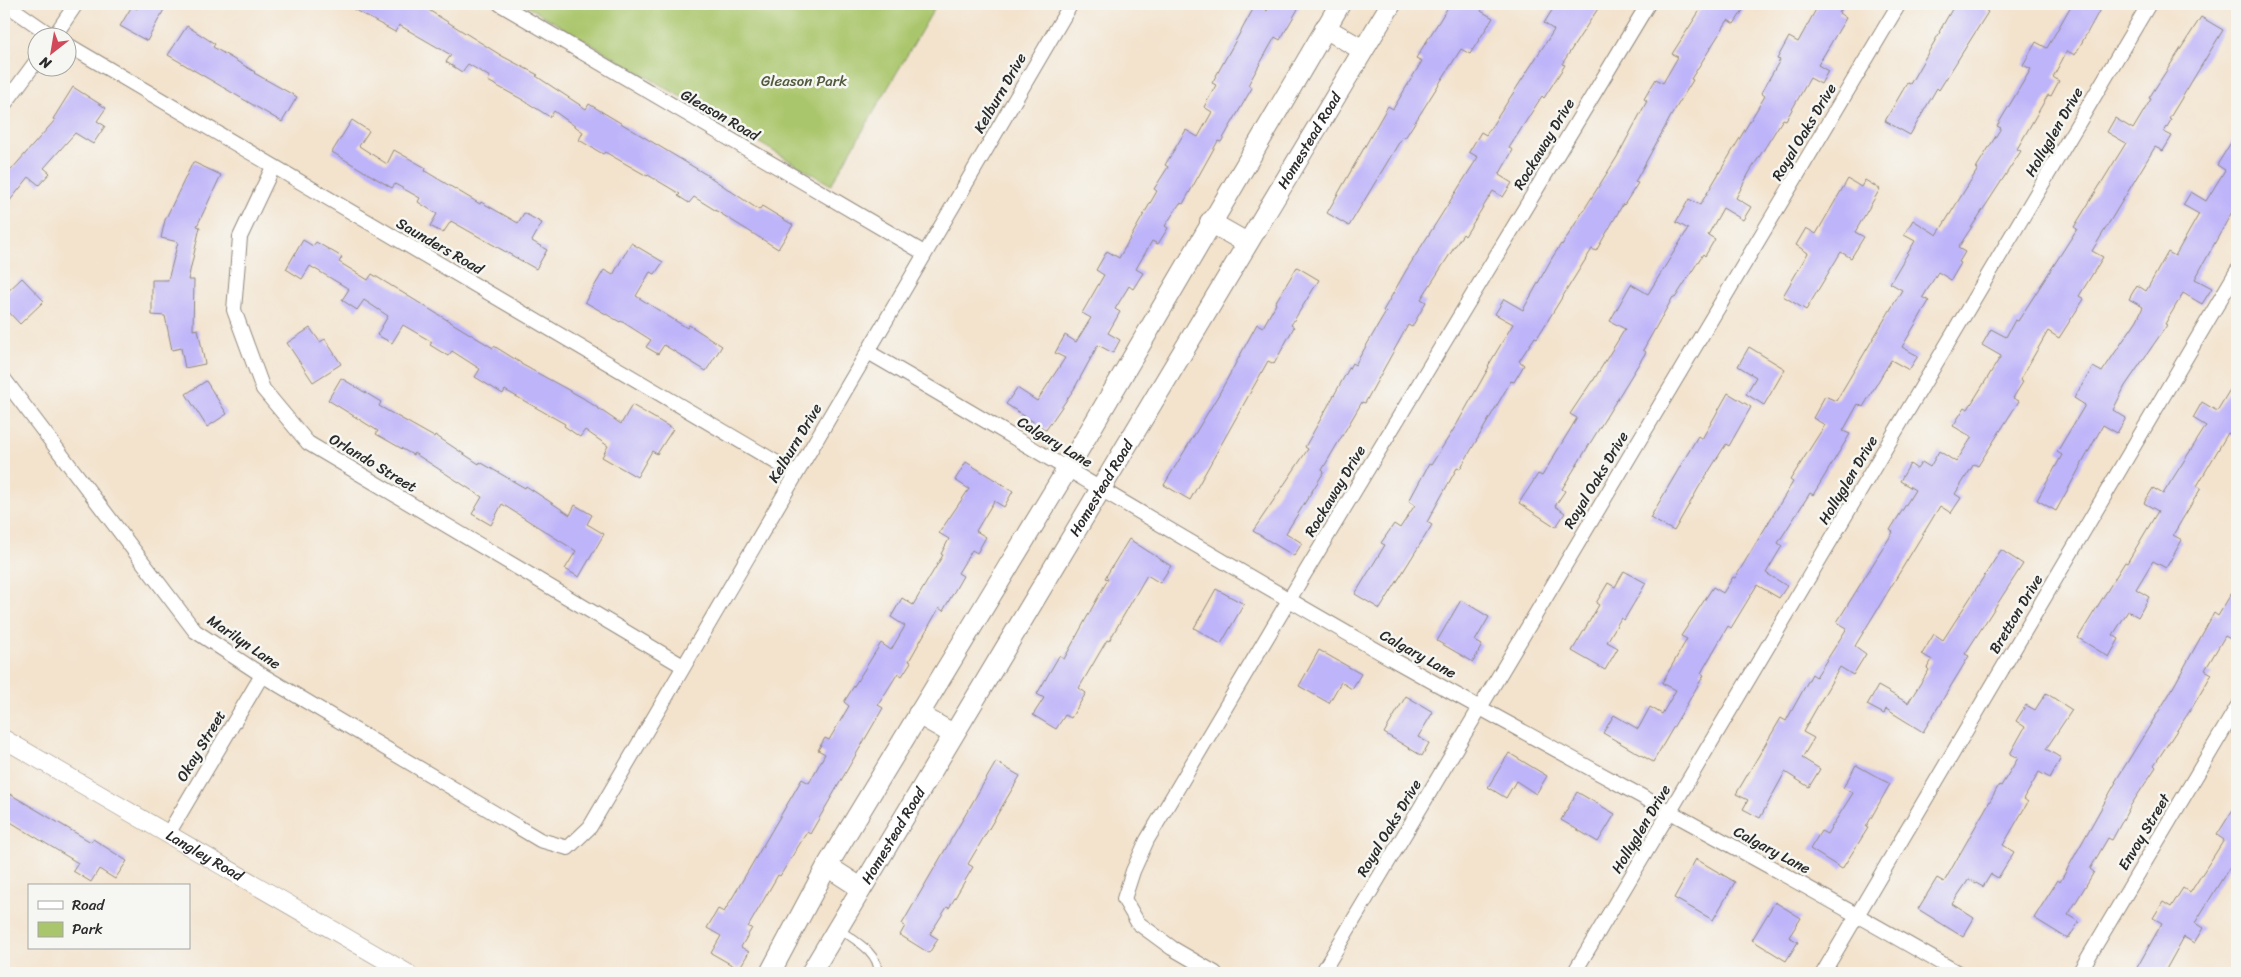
<svg xmlns="http://www.w3.org/2000/svg" width="2241" height="977" font-family="Sriracha,sans-serif">
<style>
.green{fill:#aac66c;stroke:#6a784c}
.building{fill:#beb4f9}
.lines{fill:none;stroke-linecap:round;stroke-linejoin:round}
.service-casing{stroke:#8f877c;stroke-width:9}
.minor-casing{stroke:#8f877c;stroke-width:16}
.tertiary-casing{stroke:#8f877c;stroke-width:19}
.secondary-casing{stroke:#8f877c;stroke-width:22}
.service{stroke:#fff;stroke-width:7}
.minor{stroke:#fff;stroke-width:14}
.tertiary{stroke:#fff;stroke-width:18}
.secondary{stroke:#fff;stroke-width:20}
.labels{text-anchor:middle;dominant-baseline:central;stroke-width:5;stroke-linejoin:round;paint-order:stroke}
.park-label{font-size:15px;fill:#515a3e;stroke:#f6f6f2}
.street-label{font-size:15px;fill:#2b2b2b;stroke:#f6f6f2}
</style>
<rect width="100%" height="100%" fill="#f6f6f2"/>
<filter id="ink" filterUnits="userSpaceOnUse"><feTurbulence type="fractalNoise" baseFrequency=".02" numOctaves="2"/><feDisplacementMap in="SourceGraphic" scale="10" xChannelSelector="R" yChannelSelector="G"/><feConvolveMatrix kernelMatrix="1 2 1 2 8 2 1 2 1" color-interpolation-filters="sRGB"/></filter>
<filter id="wash" filterUnits="userSpaceOnUse"><feTurbulence type="fractalNoise" baseFrequency=".0096" numOctaves="4" result="noise"/><feDisplacementMap in="SourceGraphic" scale="20" xChannelSelector="R" yChannelSelector="G"/><feGaussianBlur stdDeviation="1.12" result="paint"/><feColorMatrix in="noise" values="0 0 0 0 0 0 0 0 0 0 0 0 0 0 0 0 0 1.4 0 .05"/><feComposite in="paint" operator="in"/></filter>
<g filter="url(#wash)">
<rect width="100%" height="100%" fill="#f3e3cd"/>
<path class="green" d="M523,4H937L831,185Z"/>
<g id="blocks">
<path class="building" d="M140,4H167L147,41L120,26L132,6L137,9Z
M344,4H419L502,56L538,75L536,76L586,109L589,104L707,175L759,210L762,206L793,225L778,249L694,197L689,203L678,196L680,194L648,175L647,176L605,152L603,154L579,140L583,132L554,111L550,117L523,100L488,81L490,77L468,64L462,72L446,62L451,55L399,25L395,32Z
M1256,4L1267,11L1271,4H1301L1280,40L1275,37L1248,85L1252,88L1221,142L1218,141L1183,204L1180,203L1165,226L1168,228L1158,244L1152,241L1136,269L1143,273L1133,289L1129,286L1115,309L1120,312L1108,333L1120,340L1113,353L1098,345L1074,389L1046,430L1006,404L1017,388L1037,401L1065,358L1055,353L1065,335L1076,342L1091,318L1082,313L1104,275L1096,270L1107,251L1119,258L1157,191L1154,189L1168,167L1165,165L1186,130L1198,137L1212,112L1204,107L1216,85L1212,83Z
M1450,4H1485L1481,11L1493,18L1470,54L1461,49L1405,138L1403,136L1349,226L1327,213L1388,106L1393,109L1422,61L1416,58Z
M1556,4H1601L1562,64L1565,65L1544,98L1542,96L1509,148L1513,150L1499,175L1512,183L1503,197L1493,191L1465,236L1463,234L1421,299L1426,302L1412,327L1408,325L1365,403L1362,402L1322,470L1324,472L1286,533L1302,543L1294,556L1253,531L1308,449L1305,447L1352,363L1355,365L1386,312L1383,311L1407,269L1478,157L1469,152L1481,132L1486,135L1554,30L1544,23Z
M1704,4H1747L1734,24L1728,20L1691,79L1693,80L1671,116L1635,182L1638,183L1624,205L1623,204L1596,251L1592,249L1537,338L1535,337L1519,361L1524,365L1514,382L1511,381L1460,469L1457,468L1427,522L1432,525L1380,609L1355,594L1385,545L1381,543L1394,524L1400,528L1415,505L1409,501L1429,464L1431,465L1457,424L1489,367L1488,366L1513,324L1495,314L1504,299L1523,310L1552,258L1561,244L1562,245L1617,157L1647,101L1644,99L1656,79L1663,83L1678,57L1672,54Z
M1819,4H1845L1839,13L1846,18L1818,65L1828,71L1821,84L1810,78L1786,120L1783,119L1749,173L1736,198L1751,207L1743,220L1723,208L1708,235L1715,239L1705,256L1703,254L1675,298L1673,297L1643,350L1646,352L1562,489L1565,491L1555,506L1565,513L1556,527L1519,503L1538,474L1542,476L1577,418L1570,414L1592,381H1593L1625,329L1610,321L1631,284L1648,294L1688,229L1676,222L1689,199L1700,205L1765,96L1761,93L1780,60L1777,59L1789,37L1798,42Z
M1955,4H1987L1984,9L1988,12L1939,90L1937,88L1910,135L1885,121L1907,83L1910,84L1940,32H1939Z
M2072,4H2103L2075,55L2067,51L2053,77L2059,81L2051,96L2048,95L2017,149L2021,151L1958,248L1965,252L1959,262L1961,263L1951,280L1938,272L1923,297L1929,301L1902,347L1918,356L1909,370L1891,360L1863,407L1858,404L1843,431L1850,434L1813,495L1810,493L1778,543L1782,546L1766,573L1787,586L1779,598L1757,585L1731,628L1728,626L1701,673L1704,675L1653,762L1603,733L1614,715L1638,729L1650,707L1662,714L1676,690L1662,683L1687,639L1681,636L1713,587L1723,593L1733,577L1735,578L1793,482L1790,480L1825,425L1813,418L1825,396L1836,401L1902,290L1890,283L1915,241L1904,235L1913,220L1937,235L1978,169L1976,168L2001,128L1997,126L2031,69L2023,65L2036,42L2047,48Z
M2201,17L2223,30L2169,119L2171,120L2164,132L2172,136L2163,151L2155,147L2092,251L2103,257L2079,296L2084,299L2059,338L2048,331L2020,380L2023,382L2013,398L2019,401L1978,466L1974,464L1955,494L1961,498L1951,513L1940,506L1855,646L1866,654L1853,675L1840,667L1803,732L1814,738L1802,758L1820,769L1809,787L1785,772L1760,818L1743,809L1748,800L1736,794L1781,718L1786,721L1812,674L1816,677L1847,628L1837,622L1893,532L1890,530L1915,490L1900,481L1910,464L1917,469L1922,462L1930,467L1939,451L1956,462L1972,437L1953,426L1965,407L1968,409L2001,356L1982,345L1991,329L2006,337L2015,320L2018,321L2077,229L2074,227L2126,143L2107,132L2115,118L2133,129L2151,99L2149,98Z
M187,26L215,44L213,47L255,72L254,73L297,97L282,122L168,55Z
M73,87L106,108L97,121L105,126L93,144L75,133L44,168L50,173L39,185L29,177L4,208V178L55,120L53,119Z
M352,120L369,131L359,146L387,164L394,150L426,168L425,171L480,204L481,202L518,223L524,213L542,223L532,241L547,250L536,269L451,221L443,233L430,226L437,214L418,202L420,198L395,184L392,188L332,152Z
M2237,133V213L2233,210L2195,279L2212,288L2202,304L2183,293L2165,324L2167,325L2125,386L2113,410L2126,418L2117,433L2103,425L2056,511L2037,500L2062,455L2057,452L2085,405L2074,398L2093,367L2102,372L2137,320L2143,307L2129,299L2137,285L2146,291L2168,252L2175,256L2199,214L2183,205L2191,192L2206,201L2225,170L2217,165Z
M193,162L221,175L197,226L200,227L188,280H194L193,330L198,329L205,364L185,368L181,348L172,350L165,316L152,315V280H168L178,242L161,238L165,220Z
M1848,179L1861,187L1865,180L1880,189L1855,232L1864,237L1851,258L1841,252L1806,310L1783,296L1808,253L1796,245L1806,228L1816,234Z
M303,240L313,246L316,242L342,257L339,262L368,280L372,274L493,348L494,346L521,363V364L583,398L621,424L632,405L673,429L657,454L652,451L637,477L602,457L608,446L585,430L580,437L564,426L565,424L505,390L503,394L475,377L480,369L452,351L448,356L430,345L432,342L403,325L392,343L377,335L388,316L364,300L357,310L342,300L349,289L310,266L302,279L286,269Z
M631,243L663,262L655,274L650,272L636,296L687,328L689,325L722,346L706,371L664,345L658,354L646,347L651,340L621,321L620,322L585,302L604,270L613,275Z
M1297,267L1319,280L1291,325L1294,327L1274,364L1268,361L1190,500L1164,485L1219,394L1257,324L1263,327L1276,304L1275,303Z
M22,278L44,301L20,324L4,307V295Z
M310,328L320,342L325,339L341,364L313,382L287,343Z
M1749,347L1785,369L1764,405L1746,394L1756,377L1738,366Z
M341,378L381,402L379,406L434,437L435,435L479,464L480,462L525,488L526,486L570,515L575,505L592,515L587,524L604,534L579,577L565,569L576,551L502,504L491,525L472,514L482,497L414,453L413,455L376,434L378,431L328,400Z
M2237,378V439L2228,433L2197,486L2201,488L2173,535L2182,540L2166,568L2153,561L2136,589L2149,597L2138,617L2128,611L2113,635L2119,639L2109,657L2078,638L2125,562L2127,563L2158,511L2144,503L2153,488L2163,494L2206,426L2193,418L2202,402L2217,411Z
M206,381L227,414L207,427L186,394Z
M1728,393L1751,407L1729,446L1726,444L1699,487L1674,531L1650,518L1698,436L1702,439Z
M966,462L1013,491L1004,507L994,501L976,531L986,537L977,553L972,550L958,573L963,576L943,611L939,608L909,661L911,662L902,676L898,673L878,705L883,708L810,834L807,832L780,876L778,875L748,927L752,928L741,947L749,952L739,969L711,953L721,936L707,928L718,909L724,912L802,779L809,783L825,754L818,750L825,738L829,740L849,706L844,702L881,643L891,650L905,626L891,617L902,598L913,605L943,555L941,554L949,539L939,533L969,489L955,480Z
M1129,539L1171,566L1160,583L1147,575L1109,641L1107,640L1079,688L1086,693L1071,718L1065,715L1056,729L1033,715L1044,698L1037,694L1059,656L1064,659L1108,579L1105,578Z
M2001,550L2023,564L1965,654L1969,656L1923,732L1886,709L1884,714L1867,705L1878,686L1908,703L1929,670L1927,668L1932,660L1922,654L1934,634L1943,640Z
M1624,571L1646,583L1624,620L1621,618L1607,642L1618,648L1605,670L1572,651L1599,605L1596,603L1608,583L1615,587Z
M2237,584V630L2232,640L2225,636L2205,670L2212,674L2193,706L2154,765L2156,767L2131,805L2112,840L2108,838L2090,869L2094,872L2068,915L2079,922L2068,939L2034,918L2058,880L2060,882L2116,782H2115L2170,693L2214,613L2218,616Z
M1216,589L1244,604L1221,644L1194,628Z
M1461,600L1489,617L1475,641L1482,645L1473,662L1437,641Z
M1319,650L1361,674L1352,689L1341,682L1329,703L1299,686Z
M2046,693L2072,710L2046,749L2061,758L2050,778L2039,772L2024,799L2028,802L2003,845L2014,852L1998,878L1991,874L1983,887L1969,879L1952,904L1974,918L1963,937L1918,909L1937,878L1944,882L1999,785L2001,786L2018,758L2010,754L2025,727L2016,721L2026,705L2035,710Z
M1406,696L1433,712L1418,737L1429,743L1422,756L1384,733Z
M1509,753L1547,776L1536,794L1516,781L1506,798L1488,787Z
M996,762L1020,776L968,864L973,867L949,908L947,907L930,934L938,939L929,953L900,935L905,926L902,924Z
M1856,765L1890,784L1866,827L1868,828L1842,869L1810,849L1821,831L1827,834L1853,793L1843,788Z
M1577,792L1615,814L1598,842L1561,820Z
M8,793L91,842L93,839L127,861L115,879L99,869L91,882L73,871L78,863L4,818V801Z
M2237,803V855L2195,923L2203,928L2194,943L2184,937L2164,973H2134L2162,923L2153,918L2163,902L2171,907L2183,888L2190,893L2224,840L2217,835Z
M1696,859L1735,882L1713,920L1674,898Z
M1775,902L1801,918L1789,937L1798,942L1786,961L1752,940Z"/>
</g>
</g>
<g filter="url(#ink)">
<use href="#blocks" fill-opacity="0" stroke="#8f877c" stroke-width="1"/>
<g class="lines">
<defs>
<path id="service" d="M839,929C854,940 879,952 878,973"/>
<path id="minor" d="M6,4L55,38
M500,4L924,253
M53,38L76,4
M68,45L796,474
M4,105L38,59
M273,167L240,237L234,310L263,389L308,443L683,666
M868,352C1046,455 1222,563 1401,664C1586,768 1775,866 1958,973
M4,379L195,631L262,675L540,840L568,848L590,827L1071,4
M168,834L262,675
M1215,973L1172,948L1138,923L1124,899L1133,871L1147,840L1302,578L1648,4
M1322,973L1899,4
M1574,973L2149,4
M1823,973L2237,271
M2079,973L2237,707"/>
<g id="tertiary">
<path id="s1" d="M4,739L407,973"/>
</g>
<g id="secondary">
<path d="M1325,28L1363,50"/>
<path d="M1210,222L1247,243"/>
<path d="M918,714L953,734"/>
<path d="M827,866L861,888"/>
<path d="M770,973L827,866L1068,468L1340,4"/>
<path id="s2" d="M811,973L1391,4"/>
</g>
</defs>
<use href="#service" class="service-casing"/>
<use href="#minor" class="minor-casing"/>
<use href="#tertiary" class="tertiary-casing"/>
<use href="#secondary" class="secondary-casing"/>
<use href="#service" class="service"/>
<use href="#minor" class="minor"/>
<use href="#tertiary" class="tertiary"/>
<use href="#secondary" class="secondary"/>
</g>
</g>
<g class="labels">
<g class="park-label">
<text x="804" y="81">Gleason Park</text>
</g>
<g class="street-label">
<text transform="translate(1000 93) rotate(-60)">Kelburn Drive</text>
<text transform="translate(720 115) rotate(30)">Gleason Road</text>
<text transform="translate(1804 132) rotate(-59)">Royal Oaks Drive</text>
<text transform="translate(2054 132) rotate(-60)">Hollyglen Drive</text>
<text stroke="none"><textPath href="#s2" startOffset="970">Homestead Road</textPath></text>
<text transform="translate(1544 144) rotate(-59)">Rockaway Drive</text>
<text transform="translate(440 246) rotate(30)">Saunders Road</text>
<text transform="translate(1055 442) rotate(31)">Calgary Lane</text>
<text transform="translate(795 443) rotate(-59)">Kelburn Drive</text>
<text transform="translate(373 463) rotate(31)">Orlando Street</text>
<text transform="translate(1596 480) rotate(-59)">Royal Oaks Drive</text>
<text transform="translate(1848 480) rotate(-59)">Hollyglen Drive</text>
<text stroke="none"><textPath href="#s2" startOffset="565">Homestead Road</textPath></text>
<text transform="translate(1335 491) rotate(-59)">Rockaway Drive</text>
<text transform="translate(2016 614) rotate(-59)">Bretton Drive</text>
<text transform="translate(244 642) rotate(34)">Marilyn Lane</text>
<text transform="translate(1418 654) rotate(29)">Calgary Lane</text>
<text transform="translate(201 746) rotate(-59)">Okay Street</text>
<text transform="translate(1389 828) rotate(-59)">Royal Oaks Drive</text>
<text transform="translate(1641 829) rotate(-59)">Hollyglen Drive</text>
<text transform="translate(2144 832) rotate(-59)">Envoy Street</text>
<text stroke="none"><textPath href="#s2" startOffset="160">Homestead Road</textPath></text>
<text transform="translate(1772 850) rotate(28)">Calgary Lane</text>
<text stroke="none"><textPath href="#s1" startOffset="232">Langley Road</textPath></text>
</g>
</g>
<rect width="2241" height="977" fill="none" stroke="#f6f6f2" stroke-width="20"/>
<rect x="28" y="884" width="162" height="65" fill="#f6f6f2" stroke="#a5a5a2"/>
<rect x="38" y="901" width="25" height="8" fill="#ffffff" stroke="#a5a5a2"/>
<text x="72" y="910" font-size="15" fill="#2b2b2b">Road</text>
<rect x="38" y="922" width="25" height="15" fill="#aac66c" stroke="#a5a5a2"/>
<text x="72" y="934" font-size="15" fill="#2b2b2b">Park</text>
<g transform="translate(52 52) rotate(211)"><circle r="24" fill="#f6f6f2" stroke="#a5a5a2"/>
<path d="M0-4L9 19L0 12L-9 19Z" fill="#d1495b"/>
<text y="-8" font-size="14" font-weight="bold" text-anchor="middle" fill="#2b2b2b">N</text>
</g>
</svg>
